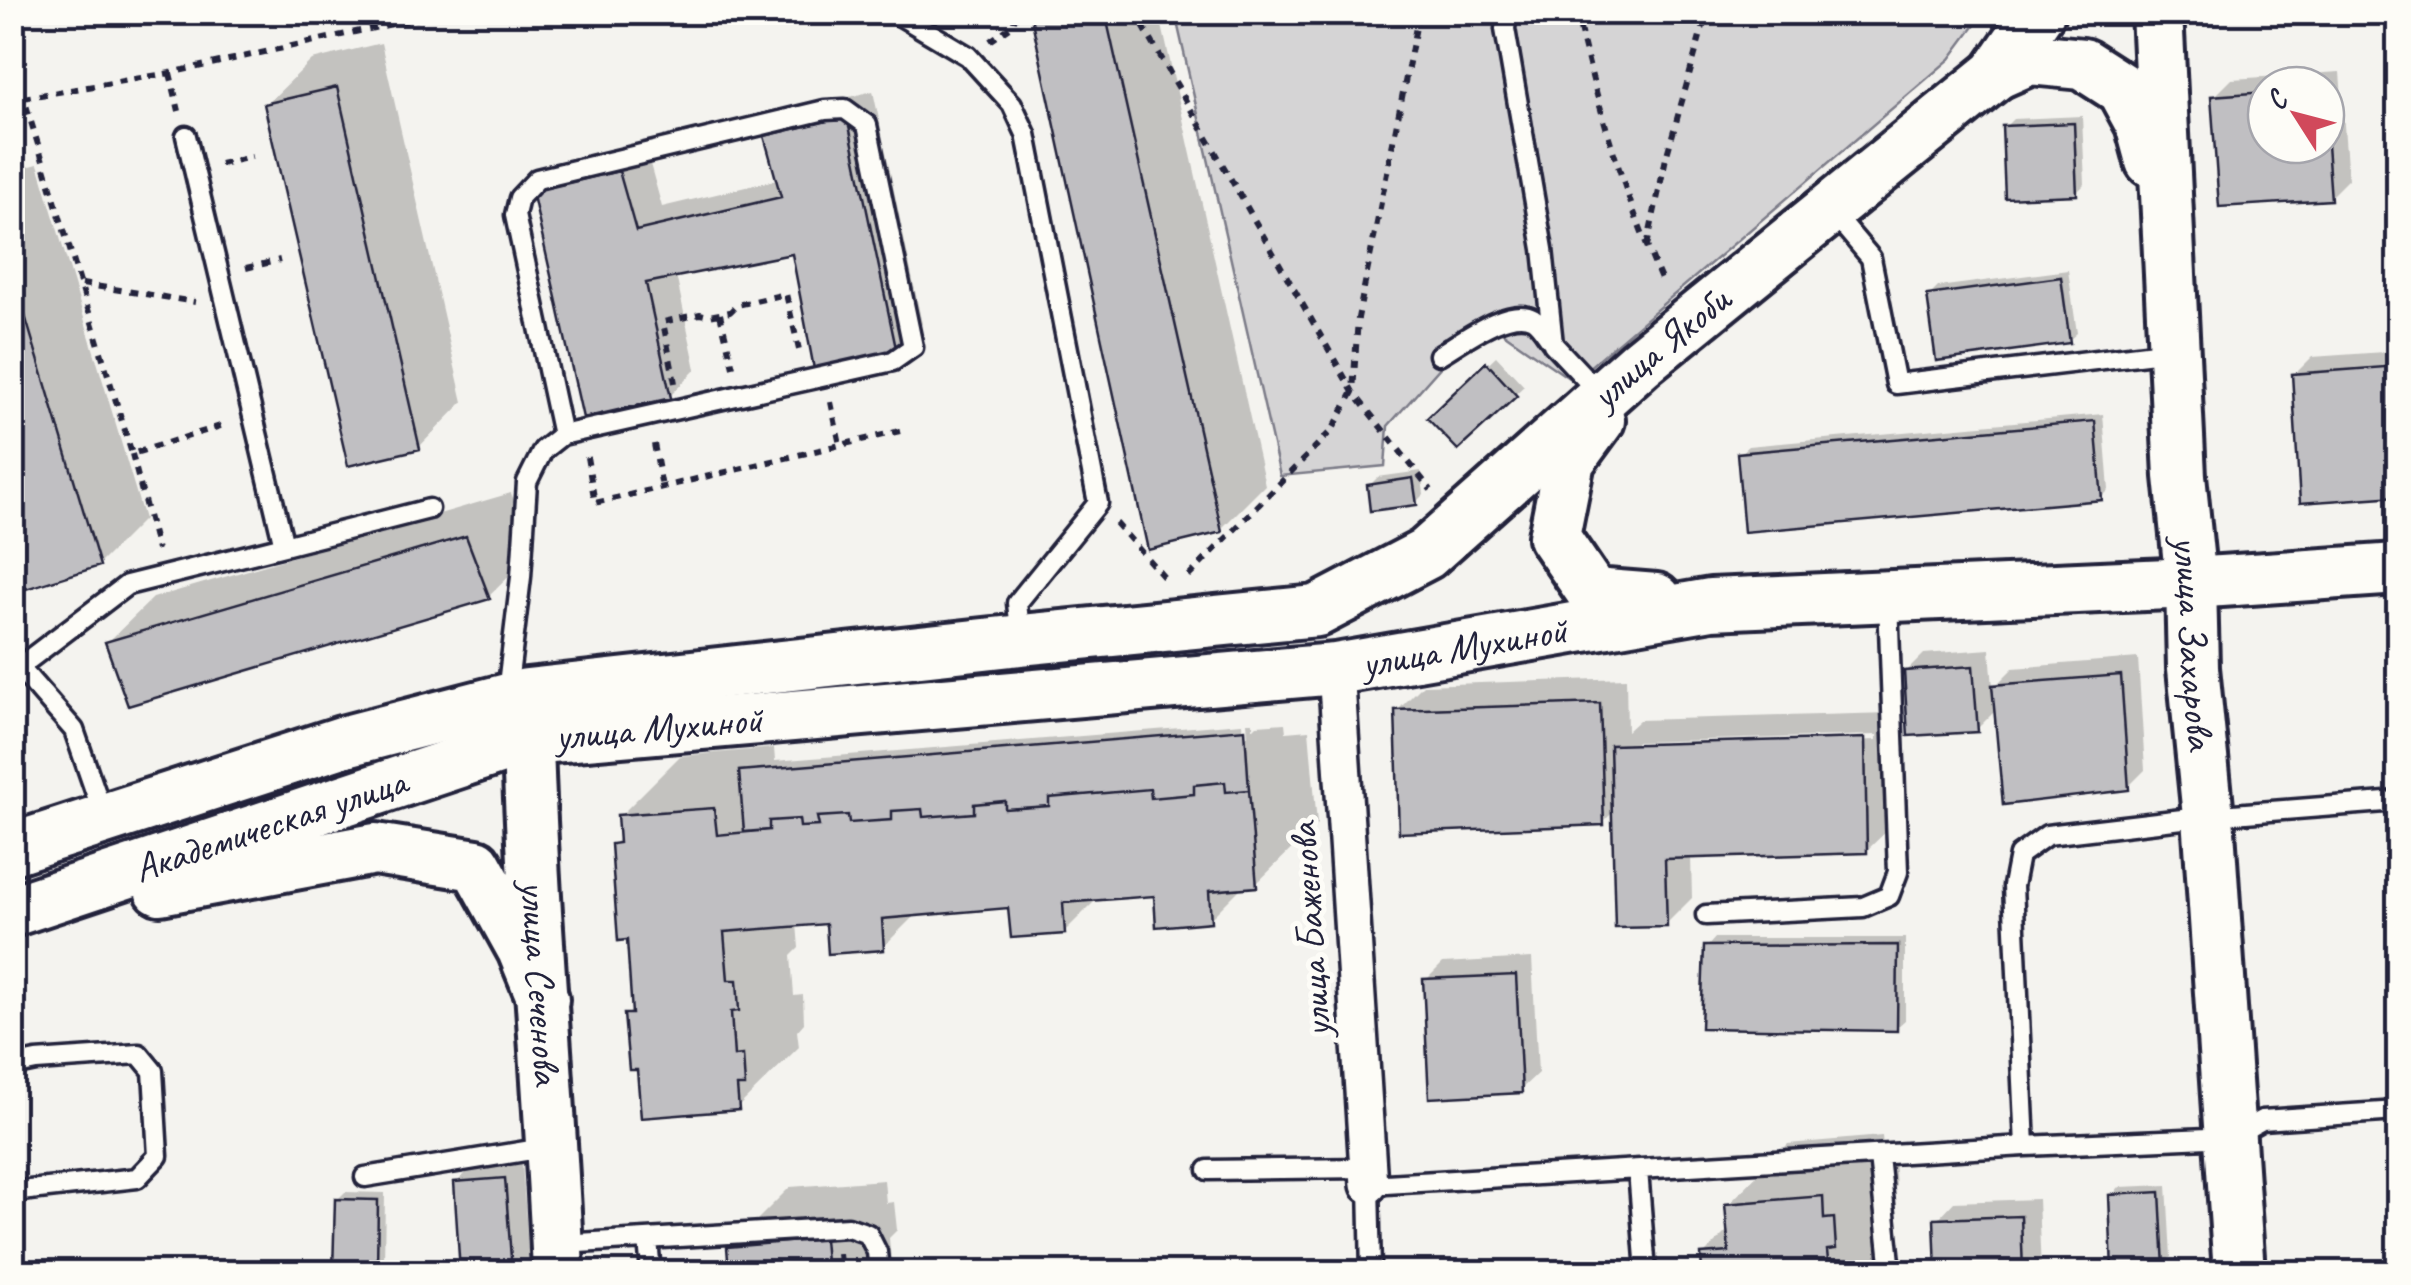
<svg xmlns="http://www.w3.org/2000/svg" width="2411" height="1285" font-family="Caveat,sans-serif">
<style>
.green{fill:#d5d4d5;stroke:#7c7b88;stroke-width:2.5}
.shadow{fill:#0003;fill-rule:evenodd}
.building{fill:#c0bfc2;stroke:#22223b;stroke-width:2.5}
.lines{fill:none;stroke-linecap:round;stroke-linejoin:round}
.lane-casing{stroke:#22223b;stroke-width:25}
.street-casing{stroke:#22223b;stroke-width:42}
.secondary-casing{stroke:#22223b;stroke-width:58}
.path{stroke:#22223b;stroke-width:6;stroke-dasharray:8 8;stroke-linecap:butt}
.lane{stroke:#fdfcf7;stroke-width:18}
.street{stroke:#fdfcf7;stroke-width:35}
.secondary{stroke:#fdfcf7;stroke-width:50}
.labels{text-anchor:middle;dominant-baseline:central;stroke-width:10;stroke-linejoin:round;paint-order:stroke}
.street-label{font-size:40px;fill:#22223b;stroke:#fdfcf7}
</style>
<rect width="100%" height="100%" fill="#f4f3ef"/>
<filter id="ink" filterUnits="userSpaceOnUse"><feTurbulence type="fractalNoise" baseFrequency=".01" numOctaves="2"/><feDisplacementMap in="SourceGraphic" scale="20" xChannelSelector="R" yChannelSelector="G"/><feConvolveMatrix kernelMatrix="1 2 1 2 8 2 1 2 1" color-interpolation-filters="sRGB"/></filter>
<g filter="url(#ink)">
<path class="green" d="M1175,13H1984L1950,59L1573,381L1483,319L1388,426L1385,466L1280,476Z"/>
<path class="shadow" d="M1033,12H1159L1265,485L1220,530Z
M381,43L463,402L419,447L267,104L312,60Z
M2340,72L2348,179L2330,197L2221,204L2214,97L2232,79ZM2266,85H2326V145H2266Z
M873,91L922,324L895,350L794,251L676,275L696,369L670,396L535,192L562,166L645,146L662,207L779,179L766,137L793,111Z
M2082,116L2085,184L2076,193L2005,127L2013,119Z
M38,164L144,519L99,564L12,534V171Z
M2068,270L2077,333L2068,341L1929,296L1938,287Z
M2398,351V494L2303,500L2294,375L2312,357Z
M1496,356L1524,386L1458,447L1431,418Z
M2103,414L2109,490L2101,498L1739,454L1748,446Z
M1421,471L1424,494L1416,502L1370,485L1378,477Z
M511,493L534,552L489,596L130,703L108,642L153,598Z
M1990,649L1993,688L2013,668L2138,658L2145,770L2127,788L1997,709L1977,729L1906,672L1924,654Z
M1626,678L1627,731L1639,720L1890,713L1893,825L1866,851L1691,856L1692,898L1666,924L1614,811L1603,822L1397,711L1423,685ZM1877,735V740L1636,747V742Z
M1247,722H1253V729L1257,725L1285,723L1286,732L1309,730L1317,824L1256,884L1244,885L1210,919L1156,893L1098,898L1064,932L1011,905L917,913L883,947L828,921L797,924L799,948L791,956L794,996L803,995L804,1023L797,1031L799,1047L738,1107L639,1067L627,1015L634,1008L629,937L613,845L621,837L620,816L680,756L774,748L775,761L1242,723L1243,735H1248Z
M1715,938H1905V1020L1896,1028L1707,947Z
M1532,958L1538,1073L1520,1090L1426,980L1443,963Z
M1882,1136L1884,1159L1894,1158L1896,1186L1888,1194L1891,1234L1899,1233L1902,1272H1705L1703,1255L1729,1229L1728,1205L1788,1144Z
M522,1162L529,1263L520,1272H463L456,1183L474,1165Z
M884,1180L886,1203L894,1202L897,1230L889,1238L892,1272H731L729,1248L790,1187Z
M2167,1185L2171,1257L2163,1265L2112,1196L2120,1187Z
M345,1192L385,1193L384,1266L378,1272H336L337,1200Z
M2038,1199L2041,1272H1939L1937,1220L1954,1202Z"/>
<path class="building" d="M1030,12H1105L1222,532L1148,550Z
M337,87L420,449L348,466L264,104Z
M2266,92V145H2326V131L2331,200L2219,207L2211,96Z
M847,116L897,353L814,369L792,254L646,283L671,398L583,418L532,191L619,171L636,231L781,197L764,136Z
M2074,123L2077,195L2005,198L2002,126Z
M12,272L100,566L26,589L12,543Z
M2061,277L2070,343L1936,361L1927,295Z
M1486,362L1517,396L1458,450L1427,418Z
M2398,366V496L2300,503L2292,374Z
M2095,421L2102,500L1744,532L1737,453Z
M1413,478L1417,505L1370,511L1367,485Z
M466,536L490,599L128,706L105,642Z
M1973,666L1978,732L1908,736L1904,671Z
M2121,675L2129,790L2003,805L1992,685Z
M1600,703L1604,825L1399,833L1395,710Z
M1245,729L1249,790L1226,792L1225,782L1194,785V794L1151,798L1150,789L1049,798V806L1005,809V801L974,804V813L923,817L922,809L892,811V820L849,823L848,815L817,817L819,826L800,827L799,819L769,821V830L744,832L739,771Z
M1865,738L1867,853L1665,859L1667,927L1615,928L1610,745Z
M1225,782L1226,792L1249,790L1257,887L1209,891L1211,922L1156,927L1154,896L1063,903L1065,934L1011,938L1008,908L882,919L884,950L828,954L826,924L724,932L728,980H737L739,1011L731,1012L734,1056L743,1055L745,1086H737L739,1110L641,1118L637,1070H629L624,1014H632L627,940L618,941L611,844L619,843L617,815L714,808L717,835L769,830V821L799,819L800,827L819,826L817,817L848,815L849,823L892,820V811L922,809L923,817L974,813V804L1005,801V809L1049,806V798L1150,789L1151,798L1194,794V785Z
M1898,945L1897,1031L1701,1028L1704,946Z
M1516,975L1522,1093L1429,1098L1423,979Z
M505,1178L512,1272H460L454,1182Z
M2160,1192L2164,1267L2112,1271L2109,1195Z
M1823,1196L1824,1219L1834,1218L1836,1249L1827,1250L1829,1272H1702L1701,1254L1729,1252L1725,1204Z
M335,1199L378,1200L377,1272H333Z
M2021,1216L2023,1272H1936L1934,1219Z
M824,1239L826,1262L834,1261L835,1272H729L727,1247Z"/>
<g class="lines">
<defs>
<path id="lane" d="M894,12L968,56L1012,104L1026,134L1098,503L1017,603L1021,639
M1507,12L1505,29L1543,249L1553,344L1599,393
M1833,213L1871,258L1896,384L2171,351
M1439,355C1460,343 1509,305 1533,319C1540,323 1547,336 1553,343
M284,546L429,509
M507,693L521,577L527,482L543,450L562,435L515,215L519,198L537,179L825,110L845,109L867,125L913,347L893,361L562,435
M103,814L74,730L19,667L127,585L284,546L186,136
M1706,915L1863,907L1889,896L1898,872L1888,600
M12,1066L36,1061L139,1054L153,1071L158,1156L137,1178L12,1192
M2025,1146L2013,886L2019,855L2047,835L2208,816L2398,801
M1879,1156L1891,1272
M1208,1170L1368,1168
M1638,1170L1646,1272
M365,1177L550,1147
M648,1240L651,1272
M562,1244L848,1227L868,1234L877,1252L879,1272
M1371,1272L1369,1185L2025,1146L2231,1137L2262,1120L2398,1111"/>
<path id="street" d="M1336,669L1369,1185"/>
<g id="secondary">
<path id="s1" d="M2157,12L2180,476L2191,583L2193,668L2208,816L2239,1272"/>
<path d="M1996,74L2030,59L2083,64L2122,89L2141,124L2151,161"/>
<path d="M1599,420L1569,461L1554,537L1593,594L1656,599"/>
<path id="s2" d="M527,708C531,897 550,1084 558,1272"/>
<path id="s3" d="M12,849L342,742L527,694L1021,640L1317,611L1426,554L1640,363L1996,74L2039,12"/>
<path d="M160,889L375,849L476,865L523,950L543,999"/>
<path id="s4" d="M12,911L528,739L1336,669L1711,604L2191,583L2398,569"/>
</g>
</defs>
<use href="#lane" class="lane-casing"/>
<use href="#street" class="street-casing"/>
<use href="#secondary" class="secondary-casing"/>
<path class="path" d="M14,12L19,82L132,454L227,424
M1135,12L1353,392L1431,490
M1576,12C1598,106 1624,196 1663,284
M990,41L1013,25L1016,12
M170,73L179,111
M23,98L170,73L446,12
M220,164L252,157
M1647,246L1666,158L1707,12
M246,268L280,260
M82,284L195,302
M720,314L733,367
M675,383L663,322L700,314L709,316L730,312L737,305L786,294L800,354
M831,402L840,445
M654,444L662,487
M132,454L157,550
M587,457L595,503L904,430
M1116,523L1167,581
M1189,576L1333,429L1353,392L1358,318L1419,12
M839,1254L841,1272"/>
<use href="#lane" class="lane"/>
<use href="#street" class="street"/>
<use href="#secondary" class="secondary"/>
</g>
</g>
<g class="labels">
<g class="street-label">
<text stroke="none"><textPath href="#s3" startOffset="1768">улица Якоби</textPath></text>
<text stroke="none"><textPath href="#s1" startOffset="632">улица Захарова</textPath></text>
<text stroke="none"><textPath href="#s4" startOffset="1485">улица Мухиной</textPath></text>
<text stroke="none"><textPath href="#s4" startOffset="675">улица Мухиной</textPath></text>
<text stroke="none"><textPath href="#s4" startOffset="272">Академическая улица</textPath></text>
<text transform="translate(1310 930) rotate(-94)">улица Баженова</text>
<text stroke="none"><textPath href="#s2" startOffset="275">улица Сеченова</textPath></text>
</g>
</g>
<rect width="2411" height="1285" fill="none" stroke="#fdfcf7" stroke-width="50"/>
<rect x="25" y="25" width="2361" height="1235" fill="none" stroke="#22223b" stroke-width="4" filter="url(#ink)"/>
<g transform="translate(2296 115) rotate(306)"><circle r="48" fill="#fdfcf7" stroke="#a5a5ac" stroke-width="2.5"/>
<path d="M0-8L18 38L0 25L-18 38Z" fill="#d1495b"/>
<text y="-15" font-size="28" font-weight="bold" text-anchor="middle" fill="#22223b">С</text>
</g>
</svg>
